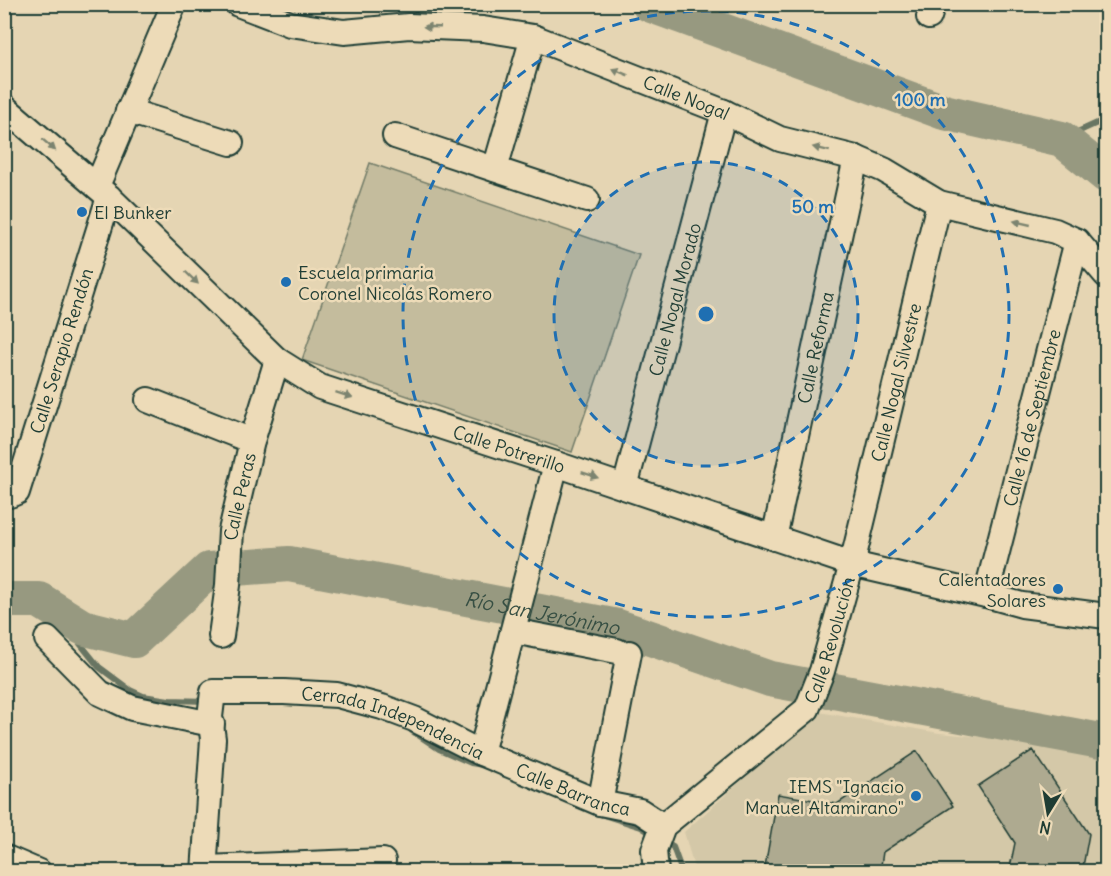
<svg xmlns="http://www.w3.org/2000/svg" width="1111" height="876" font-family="Delius,sans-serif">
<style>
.built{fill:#d4c8a8}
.grass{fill:#c4bc9d;stroke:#727c68;stroke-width:1.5}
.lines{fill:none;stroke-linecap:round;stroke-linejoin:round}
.stream{stroke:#677462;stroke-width:6}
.river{stroke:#979980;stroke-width:36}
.building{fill:#aeaa90;stroke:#1f3d34;stroke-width:1.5}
.street-casing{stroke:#1f3d34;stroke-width:28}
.street{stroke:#eddbb8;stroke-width:24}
.oneway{fill:#7c846f}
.ring{fill:none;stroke:#1f6fb2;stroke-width:3;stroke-dasharray:10 8}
.poi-dot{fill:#1f6fb2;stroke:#eddbb8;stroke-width:2}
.labels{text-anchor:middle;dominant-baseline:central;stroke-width:5;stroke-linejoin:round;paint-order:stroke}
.street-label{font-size:18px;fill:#1f3d34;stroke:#eddbb8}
.poi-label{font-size:18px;fill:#1f3d34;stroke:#eddbb8;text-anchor:start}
.water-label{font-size:20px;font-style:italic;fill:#374f43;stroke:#eddbb8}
.centre{fill:#1f6fb2;stroke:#eddbb8;stroke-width:3}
.ring-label{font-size:18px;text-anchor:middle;font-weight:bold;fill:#1f6fb2;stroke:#eddbb8;stroke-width:5;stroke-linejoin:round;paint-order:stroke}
</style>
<rect width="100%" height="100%" fill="#e5d5b3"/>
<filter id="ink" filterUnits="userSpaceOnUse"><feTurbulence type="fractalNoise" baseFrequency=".0167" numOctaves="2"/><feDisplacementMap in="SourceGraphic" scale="12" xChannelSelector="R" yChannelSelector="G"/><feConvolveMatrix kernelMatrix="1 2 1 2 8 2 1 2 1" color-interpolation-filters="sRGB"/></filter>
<g filter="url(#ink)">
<path class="built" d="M819,712L939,733L1048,743L1106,760V871H695L684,832Z"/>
<path class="grass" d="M370,163L639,255L572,452L302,360Z"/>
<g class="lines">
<path class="stream" d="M1062,139L1106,119
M39,600L78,641L99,667L130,690L143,696L169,700L208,701
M412,731L439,749L471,763L483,765
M600,814L641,827L654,835
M663,841L673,847L682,872"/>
<g class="river">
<path d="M649,4L944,112L1062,139L1106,175"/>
<path id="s1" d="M4,600H39L82,627L134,640L209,570L289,564L618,627L770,679L1106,742"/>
</g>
</g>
<path class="building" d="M1033,750L1089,834L1082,872H1009L1015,843L978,786Z
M917,751L953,806L883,852L880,872H764L778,794L837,804Z"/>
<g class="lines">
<defs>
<g id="street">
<path id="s2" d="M238,4L290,24L344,32L409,26L483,29L533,37L724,112L780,139L856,158L884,170L939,203L1055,231L1077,241L1106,275"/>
<path d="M929,17L933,4"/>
<path id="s3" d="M4,107L109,197L277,360L320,387L556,464L852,564L986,595L1022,605L1106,616"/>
<path d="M128,111L231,143"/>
<path d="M395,136L587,200"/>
<path d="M495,169L533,37"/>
<path d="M97,186L174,4"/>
<path d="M148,400L252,441"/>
<path id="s4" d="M625,487L724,112"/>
<path id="s5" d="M4,493L10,495L17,492L109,197"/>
<path id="s6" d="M774,538L856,158"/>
<path id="s7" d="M986,595L1077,241"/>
<path d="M513,631L617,651"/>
<path id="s8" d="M221,636L228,585L231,531L252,441L277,360"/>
<path d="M47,639L100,693L132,708L212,724"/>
<path d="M481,753L556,464"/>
<path d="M600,803L629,653"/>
<path d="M4,857L39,872"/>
<path d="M205,868L383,861"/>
<path id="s9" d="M204,872L213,739L210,717L213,692H284L337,695L382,707L414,719L481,753L600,803L640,811L663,826"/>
<path id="s10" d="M656,872L654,850L663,826L807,709L822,671L852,564L939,203"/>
</g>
</defs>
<use href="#street" class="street-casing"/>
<use href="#street" class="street"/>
</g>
<defs><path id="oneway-solid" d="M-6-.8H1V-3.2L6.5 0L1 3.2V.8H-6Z" transform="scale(1.5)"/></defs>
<g class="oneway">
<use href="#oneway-solid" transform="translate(432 27) rotate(-178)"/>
<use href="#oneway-solid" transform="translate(620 72) rotate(-158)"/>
<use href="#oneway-solid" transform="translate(49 145) rotate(41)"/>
<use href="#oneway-solid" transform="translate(821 149) rotate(-166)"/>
<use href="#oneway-solid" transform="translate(1022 223) rotate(-167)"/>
<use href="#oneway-solid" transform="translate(192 278) rotate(44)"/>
<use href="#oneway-solid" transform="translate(344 395) rotate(18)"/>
<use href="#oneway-solid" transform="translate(590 475) rotate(19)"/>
</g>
</g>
<circle cx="706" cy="314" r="152" fill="#1f6fb2" fill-opacity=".12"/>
<g class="ring">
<circle cx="706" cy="314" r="152"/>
<circle cx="706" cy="314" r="303"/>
</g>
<g class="poi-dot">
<circle cx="82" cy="212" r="6"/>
<circle cx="286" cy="282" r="6"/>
<circle cx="1058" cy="589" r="6"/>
<circle cx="916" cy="796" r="6"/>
</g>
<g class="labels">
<g class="street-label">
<text stroke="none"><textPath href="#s2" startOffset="465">Calle Nogal</textPath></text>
<text stroke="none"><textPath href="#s4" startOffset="194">Calle Nogal Morado</textPath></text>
<text stroke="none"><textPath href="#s6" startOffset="195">Calle Reforma</textPath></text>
<text stroke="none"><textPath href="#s5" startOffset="162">Calle Serapio Rendón</textPath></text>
<text stroke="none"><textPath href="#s10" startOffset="572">Calle Nogal Silvestre</textPath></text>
<text stroke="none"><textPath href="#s7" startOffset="183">Calle 16 de Septiembre</textPath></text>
<text stroke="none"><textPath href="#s3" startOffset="622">Calle Potrerillo</textPath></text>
<text stroke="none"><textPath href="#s8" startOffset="141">Calle Peras</textPath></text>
<text stroke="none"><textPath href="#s10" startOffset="306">Calle Revolución</textPath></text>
<text stroke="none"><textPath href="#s9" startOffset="366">Cerrada Independencia</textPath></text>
<text stroke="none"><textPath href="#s9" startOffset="560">Calle Barranca</textPath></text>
</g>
<g class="poi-label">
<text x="94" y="212">El Bunker</text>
<text x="298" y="272">Escuela primaria<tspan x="298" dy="21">Coronel Nicolás Romero</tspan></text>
<text x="1046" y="579" text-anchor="end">Calentadores<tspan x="1046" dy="21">Solares</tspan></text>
<text x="904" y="786" text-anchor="end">IEMS "Ignacio<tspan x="904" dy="21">Manuel Altamirano"</tspan></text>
</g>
<g class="water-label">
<text stroke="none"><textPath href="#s1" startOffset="580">Río San Jerónimo</textPath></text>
</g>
</g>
<circle cx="706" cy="314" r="9" class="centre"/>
<g class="ring-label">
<text x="920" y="106">100 m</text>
<text x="813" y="213">50 m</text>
</g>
<rect width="1111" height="876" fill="none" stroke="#eddbb8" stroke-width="24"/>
<rect x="12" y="12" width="1087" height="852" fill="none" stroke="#1f3d34" stroke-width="2" filter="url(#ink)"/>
<g transform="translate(1048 813) rotate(191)" stroke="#eddbb8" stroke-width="4.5" paint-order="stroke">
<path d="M0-4.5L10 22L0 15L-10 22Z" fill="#1f3d34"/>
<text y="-9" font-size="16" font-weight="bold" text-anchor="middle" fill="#1f3d34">N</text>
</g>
</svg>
